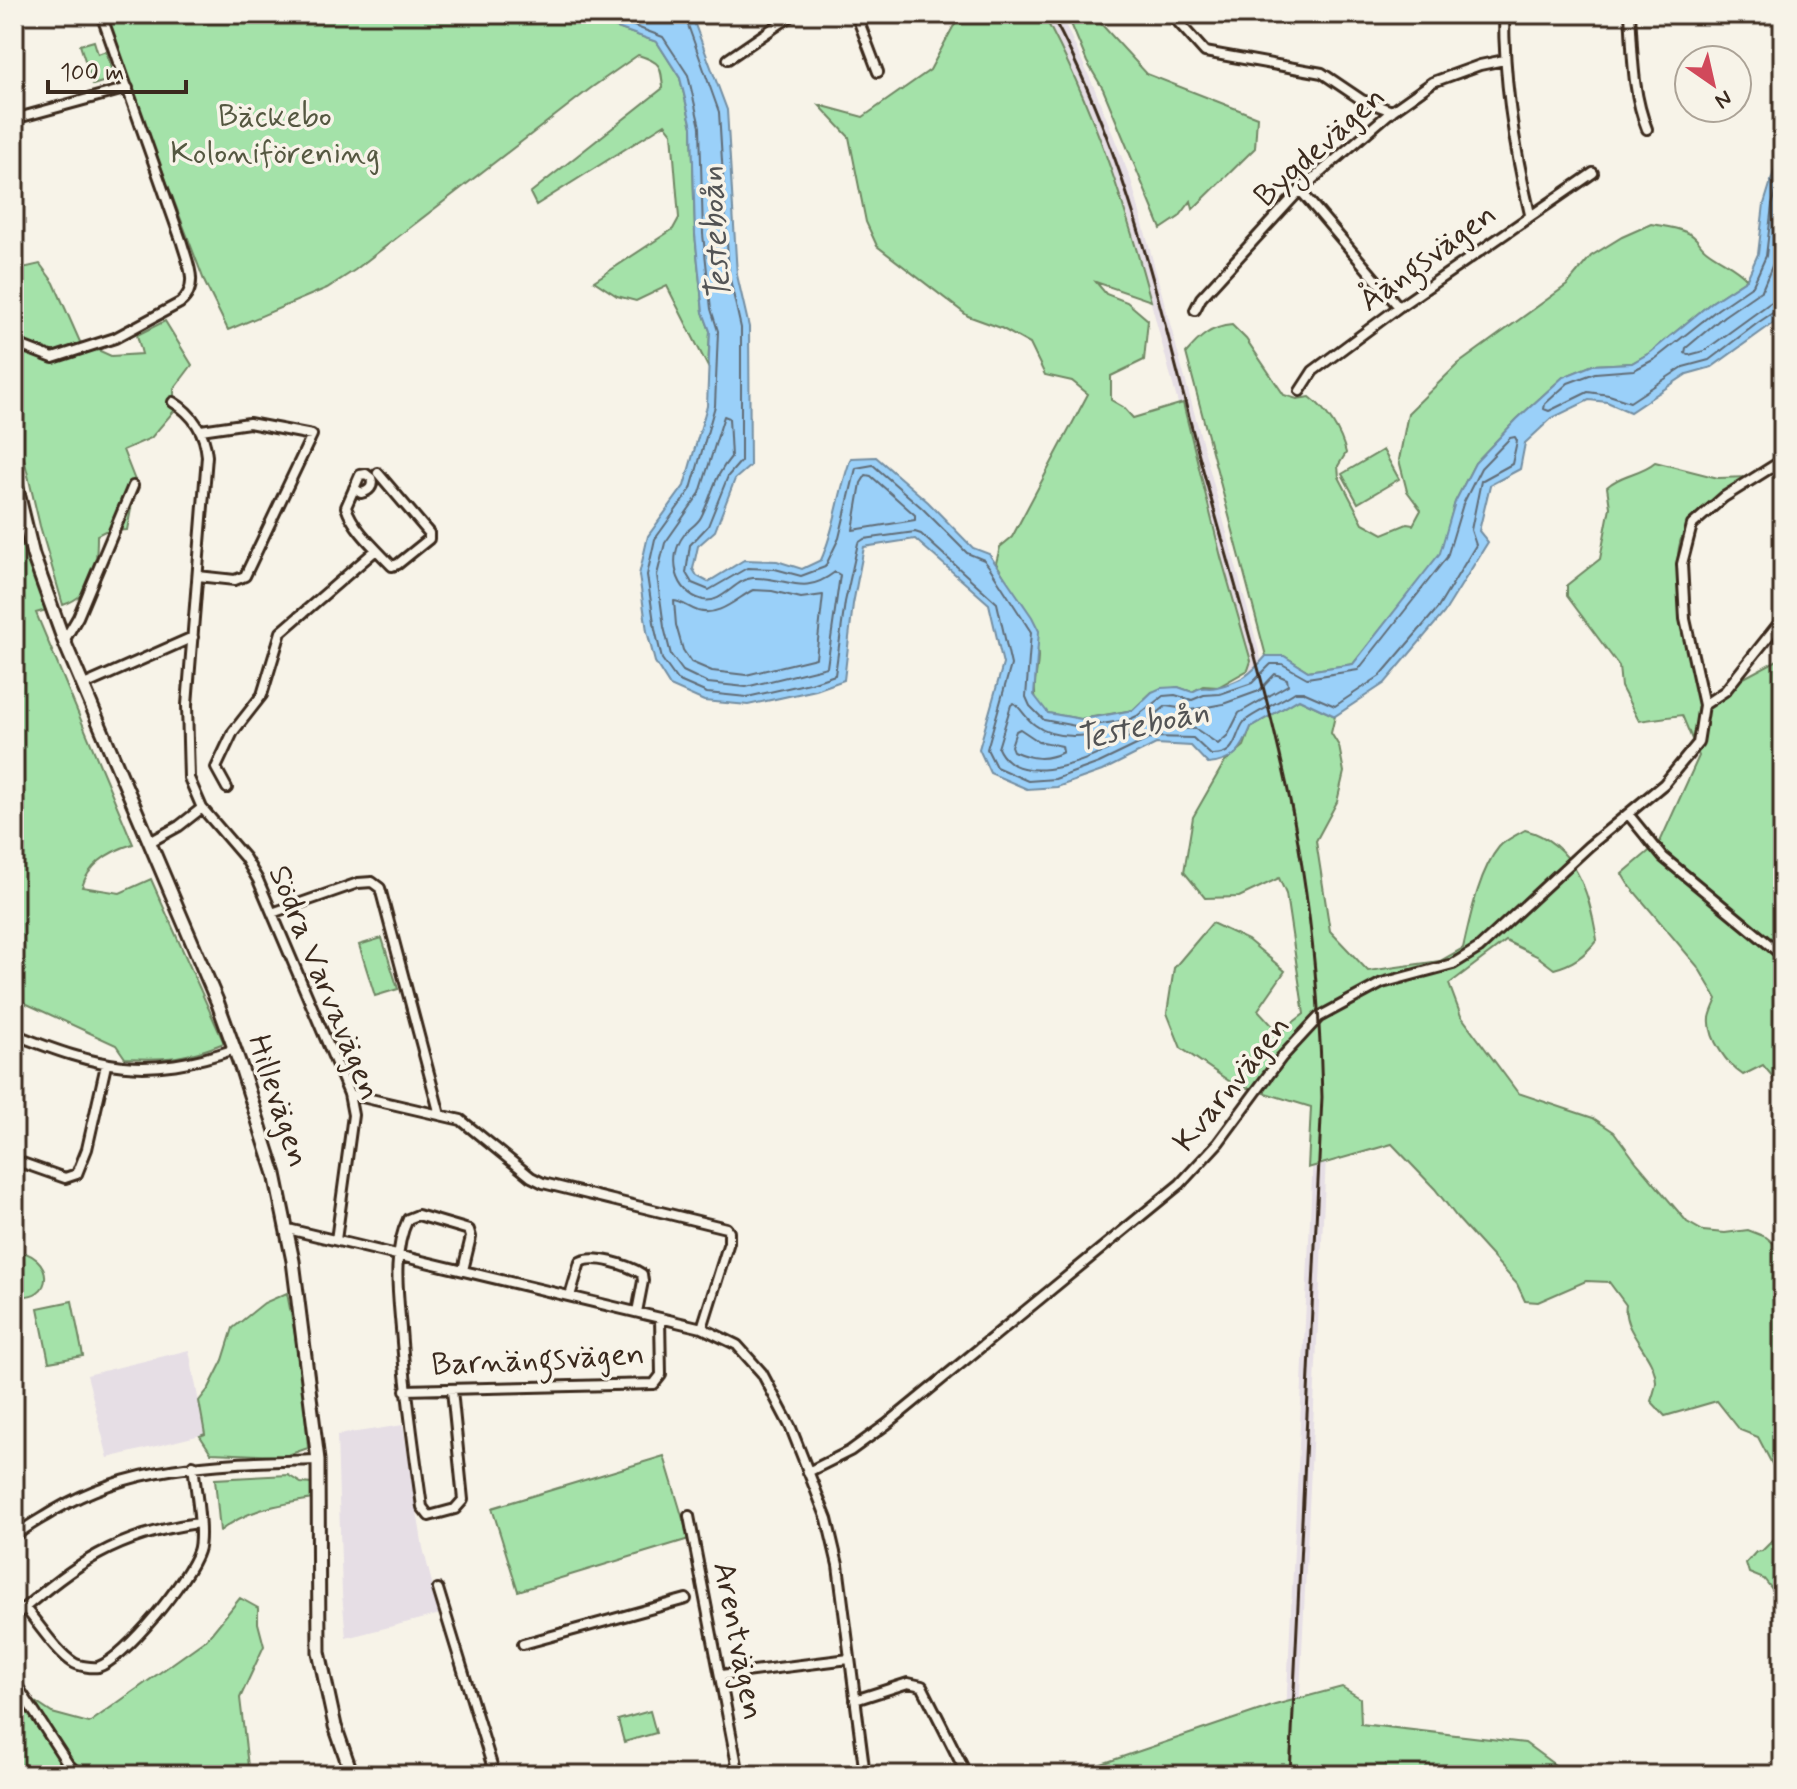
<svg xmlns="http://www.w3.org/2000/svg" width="1797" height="1789" font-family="Mynerve,sans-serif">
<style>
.built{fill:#e6dee5}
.green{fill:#a4e2a9;stroke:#708664;stroke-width:2}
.water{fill:#9ad0f9;stroke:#748ea1;stroke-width:2}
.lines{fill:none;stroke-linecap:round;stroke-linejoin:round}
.shore{stroke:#616c76;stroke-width:2}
.street-casing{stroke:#3b2a1e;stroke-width:14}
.secondary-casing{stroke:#3b2a1e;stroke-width:17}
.street{stroke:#f7f3e8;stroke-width:8}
.secondary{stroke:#f7f3e8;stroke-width:11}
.rail{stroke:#3b2a1e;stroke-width:3}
.labels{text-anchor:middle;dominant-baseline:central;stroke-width:7;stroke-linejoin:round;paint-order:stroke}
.park-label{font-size:32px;fill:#555841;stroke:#f7f3e8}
.street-label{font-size:32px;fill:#3b2a1e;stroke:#f7f3e8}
.water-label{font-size:34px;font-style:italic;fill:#535455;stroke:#f7f3e8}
</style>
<rect width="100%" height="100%" fill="#f7f3e8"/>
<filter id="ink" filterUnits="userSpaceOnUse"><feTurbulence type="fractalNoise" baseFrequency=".0125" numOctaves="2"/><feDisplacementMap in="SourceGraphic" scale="16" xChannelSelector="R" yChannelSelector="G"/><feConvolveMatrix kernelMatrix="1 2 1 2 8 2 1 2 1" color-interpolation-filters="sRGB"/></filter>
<g filter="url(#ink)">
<path class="built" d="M1043,14H1059L1065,24L1094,87L1131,180L1278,721L1329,1097L1296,1775H1283L1312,1178L1314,1063L1264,724L1128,217L1082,93Z
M189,1350L205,1434L108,1458L87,1375Z
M403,1425L423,1548L440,1614L346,1638L342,1594L337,1435Z"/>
<path class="green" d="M103,14H578L657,42L680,78L692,127L695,234L703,312L710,331L708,367L667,286L636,301L617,296L594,281L673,229L679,218L672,133L665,124L536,205L530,193L663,88C661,66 661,62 638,55L591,88L355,270L327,288L228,330L205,283Z
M964,14H1043C1093,105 1124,202 1151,301L1096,282L1106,294L1127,302L1148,320L1144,360L1111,376V400L1123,407L1133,418L1183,403L1221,557L1251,661L1248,670L1218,687L1203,686L1192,692L1178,687L1152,692L1133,710L1081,719L1047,713L1036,700C1032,685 1038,671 1038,656C1038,639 1006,579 996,563L1000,547L1012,537L1088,394L1072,381L1045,375L1030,344L1001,328L968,316L877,246L866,222L849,137L819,105L863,117L930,70L953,27Z
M1067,14H1092L1147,74L1257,117L1255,148L1193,209L1191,201L1179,217L1161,229L1103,89L1087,62Z
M94,41L98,54L106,51L115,78L93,85L80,45Z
M1651,224C1664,226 1677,227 1688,233C1697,236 1699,245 1706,250C1720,261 1736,266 1747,279L1712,302L1651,352L1632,363L1593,365L1563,377L1517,419L1475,463L1455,502L1441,553L1353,664L1308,671L1284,656H1266L1186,353C1200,337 1210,327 1232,325L1246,339L1284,395L1297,399L1310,397C1327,410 1341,432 1346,453L1338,466L1339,477L1363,523L1383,534L1407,524L1413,525L1421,510L1407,491L1399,460L1408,413L1458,364L1567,285L1591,256L1622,237Z
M40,264L54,283L80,342L111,356L142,354L137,335L165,321L192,365L174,389V411L151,438L123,450L136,483L127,530L105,531L97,535C97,566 96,594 63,605L40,526L14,416V270Z
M1383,450L1399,479L1358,503L1342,474Z
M1655,462L1718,478L1748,477C1728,492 1694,510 1683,534C1666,570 1693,661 1701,701L1783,657V1089L1763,1065L1743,1075C1728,1065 1708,1039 1710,1018C1711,1012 1715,1004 1717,999L1698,967L1628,884L1622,874L1660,842L1699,756L1682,715L1639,721L1621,687L1619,666L1567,596V585L1600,559L1610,507L1607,487C1620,474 1641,474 1655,462Z
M14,495L31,566L46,610L36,613L133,844C110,851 89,863 82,887L120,893L151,879L224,1043C185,1059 166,1060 125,1058L116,1045L14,998Z
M1299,699L1335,716L1331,733L1339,746L1344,772L1337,802L1316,841L1330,931L1368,971L1440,961L1463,948C1470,918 1479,871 1499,847C1505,840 1517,835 1525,830C1575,843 1590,894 1597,940C1584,956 1573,964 1554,969L1537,956L1506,941L1449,984L1461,1016L1518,1093L1593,1118L1614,1132L1637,1163L1687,1222L1703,1231L1725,1233L1748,1230L1766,1237L1783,1251V1485L1758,1437L1740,1430L1717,1401L1665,1416L1651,1401C1653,1395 1656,1387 1656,1382C1655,1353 1621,1332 1626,1305L1609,1282L1586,1281L1538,1302L1525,1301L1517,1284L1459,1220L1435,1189L1392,1144L1308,1168L1311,1107L1232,1083L1181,1048L1167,1013L1174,968L1212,923L1248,940L1285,971L1258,1010L1279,1033L1304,1014L1286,894L1279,878L1239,897L1205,898L1184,872L1193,817L1224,763L1244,746L1251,727Z
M382,938L398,989L375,996L359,945Z
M14,1251C55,1253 56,1304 14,1295Z
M287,1293L302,1372L308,1448L285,1456L211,1453L200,1436L205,1434L199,1401L209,1388L223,1360L233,1328L264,1303Z
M72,1301L83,1356L49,1362L38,1308Z
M664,1456L689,1539L518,1591L492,1508Z
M288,1475L301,1483L312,1484V1499C277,1505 248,1509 220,1531L215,1479Z
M1783,1530V1603L1764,1579L1749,1573L1746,1563L1756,1552L1762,1551Z
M240,1598L258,1608V1623L264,1646L240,1698L249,1775H14V1688L52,1713L89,1723L207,1639Z
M1342,1687L1360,1698L1361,1724L1525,1743L1559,1768V1775H1069L1275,1705Z
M650,1711L656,1733L624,1742L618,1720Z"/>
<path class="water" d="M578,14H691L727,110L737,275L749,327L750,466L735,479L715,531L698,546L693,569L697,576L708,582L744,560L777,561L802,569L821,560C836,527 838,492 851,458L876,457L928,502L973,548L989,554L1032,617L1039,631L1034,695L1048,713L1081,719L1101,716L1133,710L1152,692L1161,688L1178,687L1192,692C1207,684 1203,690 1217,687C1242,681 1250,675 1266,656H1284L1308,671L1353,664L1440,553L1455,502L1475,463L1517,419L1563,377L1593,365L1632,363L1651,352L1712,302L1747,279L1758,254L1764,204L1783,142V316L1712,367L1687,374L1630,412L1607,402L1589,400L1552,418L1525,443L1520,469L1490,485L1479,531L1488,542L1444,613L1385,683L1335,716L1299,699L1251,727C1242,750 1234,762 1208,764L1191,746L1156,744L1102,771L1057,787L1027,789L990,773L979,749L1003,664L989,604L915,539L864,547L853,604L844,680L816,690L748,705L704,701L670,686L655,662L647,631L639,575L648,536L684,486L707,406L710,331L703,312L695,234L692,127L680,78L657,42Z"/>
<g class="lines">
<path class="shore" d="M602,14L663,37L688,75L700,127L703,234L711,309L718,331L715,406L691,489L655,539L647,575L655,629L662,659L677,680L707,693L747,697L814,682L835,675L845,602L858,543L864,539L915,532L921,534L997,603L1011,665L987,749L996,767L1028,781L1055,779L1099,763L1153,737L1193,738L1211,755C1238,756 1234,735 1244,722C1251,714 1284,700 1295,692H1303L1335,706L1380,676L1438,608L1476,545L1471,530L1481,481L1512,464L1517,441L1515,437L1510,438L1481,468L1463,504L1447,557L1358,670L1307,678L1282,664H1271L1252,683L1220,694L1204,695L1192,700L1175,695L1163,696L1137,716L1128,720L1081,727L1044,720L1030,706L1026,697L1031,632L990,568L984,560L967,553L922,508L873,465L856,468L839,538L825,567L801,576L775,569L747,568L709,590L692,583L686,573L690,545L708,526L728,476L741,461V328L729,275L719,112L684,14
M1783,171L1772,205L1766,256L1753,285L1718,309L1655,359L1634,370L1595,373L1568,383L1545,404L1544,409L1549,411L1588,392L1609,395L1630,402L1683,367L1709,360L1759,322L1777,310H1783
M1783,204L1775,259L1762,290L1724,316L1686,348L1685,353L1689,355L1704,351L1770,303L1783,299
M724,416L729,418L731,457C713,478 713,494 701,517C697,525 689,528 684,535C667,557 675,593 703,600C723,604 735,579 753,578C788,576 801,598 835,572L840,575L827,667L746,687L708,683L683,671L671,655L664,627L657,575L665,543L700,493Z
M866,475L871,476L915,515V520L853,530L861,483Z
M753,590L772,591L801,598L823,595L816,658L746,675L712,671L691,662L683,650L676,625L674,601C683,602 689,608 698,611C719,617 736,599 753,590Z
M1275,674L1287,679L1288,685L1239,713L1228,735L1218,744L1196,729L1151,727L1148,724L1149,720L1166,706L1191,710L1223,704L1259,691Z
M1014,703C1021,708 1026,719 1035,725C1059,744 1099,733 1127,730L1130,736C1102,757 1018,793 998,748L1011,705Z
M1020,729L1038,741L1062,746L1063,752C1046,761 1031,759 1013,751L1011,746L1016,731Z"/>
<defs>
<path id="street" d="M856,14L878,72
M1171,14L1205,52L1322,73L1362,100L1392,111
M1504,14C1504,82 1514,148 1530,214
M1630,14C1633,54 1632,92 1647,129
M728,59L794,14
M14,119L128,88
M1300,190L1399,307
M1195,310L1201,298L1300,190L1392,111L1433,82L1480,65L1504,60
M14,343L53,358L115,338L180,303C200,286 188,264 182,243L101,14
M1300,391L1313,371L1399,307L1593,173
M173,402C193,414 205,433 207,456L187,705L189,778L202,808L245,858L258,880L349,1094L353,1115L336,1240
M354,488L361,493C369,491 374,487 371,478L366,474L360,475L346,507C353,529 376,549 392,566L398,564L429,539V533L378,473
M198,576L235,580L245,576L312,435L249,423L201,430
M64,641L78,617L133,486
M82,686L193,637
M1704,705L1725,691L1783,618
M227,788L216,768L233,732L262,695L281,632L376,550
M1628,814L1663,857L1783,956
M150,842L179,826L202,808
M272,913L358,883L372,882L380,888L440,1115
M14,1034C99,1068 146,1080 235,1049
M349,1094L461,1120L531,1177L543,1183L726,1228L729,1232V1242L702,1328
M14,1160L65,1178L77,1174L87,1149L106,1065
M288,1229L702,1328L737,1345L762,1373L791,1428L827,1519L838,1565L865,1775
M570,1296L580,1262C594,1254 628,1265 642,1274L643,1281L637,1312
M405,1390L654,1384L661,1375L660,1318
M452,1390L463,1500L455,1509L429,1516L422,1507C414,1448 405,1389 401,1329C398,1293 392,1252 408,1219L418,1215L469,1230L471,1237L463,1270
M808,1472L850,1451L887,1424L1180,1184L1218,1143L1281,1058L1319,1017L1382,983L1453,964L1479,948L1589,846L1664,784L1698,743L1704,705L1685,619L1682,564L1692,525L1724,497L1783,460
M689,1516L739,1775
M14,1519L22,1530
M14,1537C26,1526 41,1519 55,1510C136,1462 226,1463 318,1460
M438,1589L495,1775
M25,1608C38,1623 57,1653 74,1663C79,1666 92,1668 98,1667C125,1658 189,1579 198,1551C204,1534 195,1485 193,1465
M14,1617C74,1564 117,1534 198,1523
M523,1644L686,1599
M721,1675L849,1659
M14,1681L68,1764L79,1775
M855,1700L908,1683L922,1686L967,1775"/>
<path id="secondary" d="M14,476L33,555L64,641L217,1001L242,1070L275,1174L293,1261L318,1460L319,1652L335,1726L352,1775"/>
</defs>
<use href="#street" class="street-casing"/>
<use href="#secondary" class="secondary-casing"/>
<use href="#street" class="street"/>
<use href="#secondary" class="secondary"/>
<path class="rail" d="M1051,14C1127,153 1160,308 1200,459C1232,577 1269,695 1293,815C1311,908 1320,1002 1322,1097L1290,1775"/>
</g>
</g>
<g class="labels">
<g class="park-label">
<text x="275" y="117">Bäckebo<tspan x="275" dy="37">Koloniförening</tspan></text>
</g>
<g class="street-label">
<text transform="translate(1320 147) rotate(-42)">Bygdevägen</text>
<text transform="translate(1428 258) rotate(-36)">Åängsvägen</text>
<text transform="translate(324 983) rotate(68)">Södra Varvavägen</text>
<text transform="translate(1232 1084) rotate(-51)">Kvarnvägen</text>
<text transform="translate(278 1101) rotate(72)">Hillevägen</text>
<text transform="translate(538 1360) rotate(-3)">Barnängsvägen</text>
<text transform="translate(738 1641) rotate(79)">Arentvägen</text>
</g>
<g class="water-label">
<text transform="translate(716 234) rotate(-94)">Testeboån</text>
<text transform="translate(1142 726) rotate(-13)">Testeboån</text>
</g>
</g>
<rect width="1797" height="1789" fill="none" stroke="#f7f3e8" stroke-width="48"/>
<rect x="24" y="24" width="1749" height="1741" fill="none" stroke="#3b2a1e" stroke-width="3" filter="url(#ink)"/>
<g transform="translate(1713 84) rotate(146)"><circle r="38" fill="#f7f3e8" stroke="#aca397" stroke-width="2"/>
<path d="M0-6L14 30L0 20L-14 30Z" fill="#d1495b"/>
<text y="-12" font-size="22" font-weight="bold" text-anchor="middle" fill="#3b2a1e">N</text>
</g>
<path d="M48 80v12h138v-12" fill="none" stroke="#3b2a1e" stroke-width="4"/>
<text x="60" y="80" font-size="24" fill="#3b2a1e" stroke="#f7f3e8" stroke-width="6" paint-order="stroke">100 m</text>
</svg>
